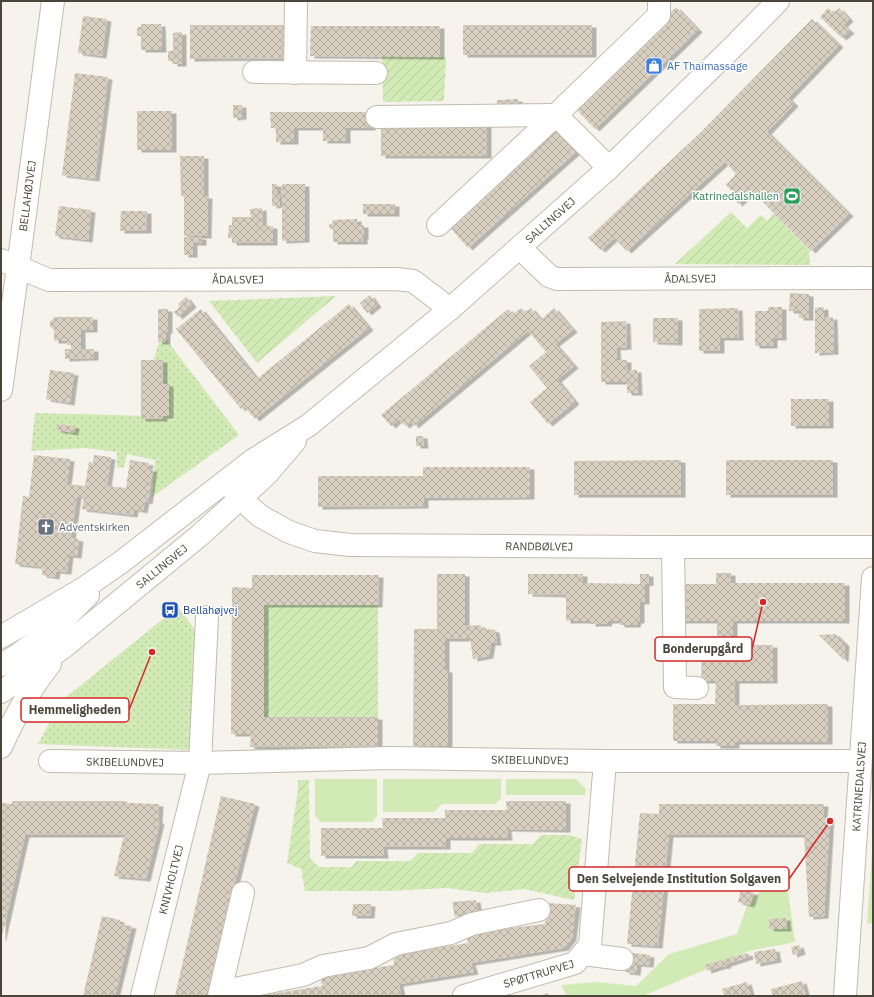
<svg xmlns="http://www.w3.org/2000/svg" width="874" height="997" font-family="'IBM Plex Sans',sans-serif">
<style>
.grass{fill:#d2eab5}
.park{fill:url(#park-dots)}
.garden{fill:url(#garden-furrows)}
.building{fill:url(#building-cross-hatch);filter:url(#shadow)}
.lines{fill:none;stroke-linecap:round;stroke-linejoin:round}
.minor-casing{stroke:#c2bbae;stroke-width:24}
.minor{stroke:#fff;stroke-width:22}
.labels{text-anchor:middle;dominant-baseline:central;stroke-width:3;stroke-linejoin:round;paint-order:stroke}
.shop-label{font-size:11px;fill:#366cbe;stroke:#fff;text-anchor:start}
.street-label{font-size:11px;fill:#4b4439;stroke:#fff}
.leisure-label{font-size:11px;fill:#27864d;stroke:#fff;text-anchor:end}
.worship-label{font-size:11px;fill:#5b616d;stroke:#fff;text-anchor:start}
.transit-label{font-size:11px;fill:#164399;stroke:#fff;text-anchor:start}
.leader{fill:none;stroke:#d62828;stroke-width:1.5}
.callout-dot{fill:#d62828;stroke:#fff;stroke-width:1.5}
.callout{fill:#fff;stroke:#d62828;stroke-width:1.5}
.callout-label{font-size:12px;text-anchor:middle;font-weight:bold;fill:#4b4439}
</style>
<defs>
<pattern id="park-dots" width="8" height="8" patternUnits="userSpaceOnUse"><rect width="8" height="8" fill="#d2eab5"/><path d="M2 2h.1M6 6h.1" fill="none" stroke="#b6ca9c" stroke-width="1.8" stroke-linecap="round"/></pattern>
<pattern id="garden-furrows" width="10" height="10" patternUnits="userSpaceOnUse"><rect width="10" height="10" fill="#d2eab5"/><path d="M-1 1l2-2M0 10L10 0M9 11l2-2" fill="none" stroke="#b6ca9c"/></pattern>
<pattern id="building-cross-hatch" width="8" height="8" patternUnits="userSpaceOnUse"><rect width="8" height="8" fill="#d8cfc1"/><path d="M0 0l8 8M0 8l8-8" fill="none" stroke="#b1aa9e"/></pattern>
<filter id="shadow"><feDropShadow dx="4.5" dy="2.5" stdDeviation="0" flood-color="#0004"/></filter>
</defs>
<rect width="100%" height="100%" fill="#f6f3ec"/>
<path class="grass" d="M315,779H377V816L372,822H320L315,815Z
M383,779H501V799L495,804H442L434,812H383Z
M506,779H576L586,789L585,795H506Z
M873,837V923L867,924Z
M776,876L787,883L795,942L749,951L643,996H567L561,985L597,982L636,986L669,954L737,934L748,903Z"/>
<path class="park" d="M162,334L239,435L152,497L155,460L127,454L124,468L117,467V452L85,448L31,451L35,413L153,416L151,367Z
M178,607L198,634L201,653L189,750L38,744L60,702Z"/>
<path class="garden" d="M382,56L446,57L444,101L383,102Z
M731,212L747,228L761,215L767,221L774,213L809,250L810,265L675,264Z
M336,296L257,363L209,301Z
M264,605H378V717H264Z
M298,780H309L310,858L319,867H352L356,861H410L418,853H472L479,844H533L541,835H569L582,839L574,900L524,889L486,893L447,888L388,891H305L301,869L287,863L298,789Z"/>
<path class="building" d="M676,7L698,30L595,129L573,106Z
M828,8L833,13L839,8L849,19L843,25L850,31L842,38L820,17Z
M83,16L107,19L102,56L78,53Z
M812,19L839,45L788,98L794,104L767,132L849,214L811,251L752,191L738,204L734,199L737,196L726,185L736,174L725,162L627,251L614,238L601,250L588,238L700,133Z
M141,24H161L162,50H141V36H137V27H141Z
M190,25H288V58L190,59Z
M463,25H592V55H463Z
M311,26H440V57L310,56Z
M182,32V64H173V61H168V51H173V33Z
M75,73L108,77L95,179L62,175Z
M518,99V109H497V100Z
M233,105H242V117L233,118Z
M137,111H172V150H137Z
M270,112H371V128H346V141H323V128H294V142H276V128H271Z
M381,123L487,124V156H381Z
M556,127L577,151L468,248L447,224Z
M180,156H204V196H208L207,236H184V197L181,196Z
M272,184H277V195H280V205L272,206Z
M282,184H305V240L282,241Z
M363,204H395V214H363Z
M59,206L91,210L88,240L55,236Z
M262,208L263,243H232V238H228L229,225H232V217H251L250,209Z
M121,211H147V231H120Z
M357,219V225H364V237H363V242H333V229L329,228V224H332L333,220Z
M263,226H273V243H263Z
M184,237H202V243H193V255H184Z
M790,293L809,294V318H799V311H789Z
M370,295L377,305L367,313L360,303Z
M186,297L192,305L178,317L174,312L180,307L178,304Z
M349,304L369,328L255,419L244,406L241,409L176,329L201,309L257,379Z
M768,307H782V338H773V346H755V311H768Z
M824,307V318L833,317L834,352L815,353V308Z
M521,308L525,312L531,308L541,320L554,308L573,330L555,344L574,366L557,380L575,402L548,424L530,402L547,388L529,366L546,352L528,331L414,426L411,421L405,426L399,419L391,426L381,415L508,309L513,314Z
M738,308L739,338H720V351H699V309Z
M158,309H168V331L166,332V342H158Z
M54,317H93V330H81V349H94V358L65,359V349H71V345H67V341H54V330L50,326V322L53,319Z
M653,318H678V343L653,342Z
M626,321L627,347L616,348L617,360H627V370H637L638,393H627V382H601V322Z
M141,360H163V384H169V416H163V419H141Z
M50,370L74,373L70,403L46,399Z
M791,399H829V426H791Z
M57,424L75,426L74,433L56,430Z
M416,436H423L424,446H416Z
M34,455L70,459L67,484L85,486L89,462L93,463L94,455L111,457L107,486L126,488L130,460L149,463L148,469H153L148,502L145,501L143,511L134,509L133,515L82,509L84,497L77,496L71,538L79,539L77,556L69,555L67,572L56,571L55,577L42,575L43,567L15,564L23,496L29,497Z
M681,460V495H574V461Z
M726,460H833V495H726Z
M423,467H530V497L424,498V506L318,507V476H423Z
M716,573H731V583H845V621H733V645H773V681H735V705L828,704V742H735V746H716V741H673V704H715L716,681H701L702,644H717V621H681V584H716Z
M437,574H465V626L481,625V628L495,630L497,643H491L489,656L473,659L470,638L466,637L465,639H445V670H448V746H413L414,629H437Z
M528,574H583V583L640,584V574H649V583L645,584V602H640V621H637L636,625H620V621H608L607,624H591V621H566V595L528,594Z
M252,575H379L378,605H264V717H378V747H250L251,734H231L232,587L252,588Z
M835,634L845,644L844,660L819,635Z
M221,796L255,804L206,996H175Z
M12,801H126L128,803L159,804L158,821L160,822L146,879L114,876L124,835H25L1,941V817H2L1,803L12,804Z
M506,801H566V830L507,829L508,838H446V847H383L384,856H321V828H383L382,818H445V810H507Z
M659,804H824L823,817H830L824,916L809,917L804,835H669L658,946L627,944L640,813L659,814Z
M741,889L754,893L750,905L738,902Z
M476,900L478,913L455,917L452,902Z
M548,903L576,905L572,938L564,948L471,963L474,972L399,984L401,994L389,996H264V995L322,986L320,976L394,965L393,955L468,943L466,933L545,924Z
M353,904H371L370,916H352Z
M102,916L120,920L119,924L132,926L115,996H83Z
M786,918L787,929H769V919Z
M799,945L801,952L793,955L791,947Z
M775,949L777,960L756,964L754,952Z
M626,952L650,955L649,965L637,964L636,973L625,972Z
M748,953L749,957L727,964V965L724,967L723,966L707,971L705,965Z
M802,981L806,996H772L771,989Z
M747,982L751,996H724L722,989Z
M548,993L549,996H539Z"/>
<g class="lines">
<defs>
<g id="minor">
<path d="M254,72L376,73"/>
<path d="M295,73L296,1"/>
<path d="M377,117L556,115L609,168"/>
<path d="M438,225L556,115L659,15V1"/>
<path id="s1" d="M520,248L549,276L557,279L873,278"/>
<path id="s2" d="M1,260L18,267L49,280L397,279L413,281L450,309"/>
<path id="s3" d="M1,390L18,267L53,1"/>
<path id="s4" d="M226,481L240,498L260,516L289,532L315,541L350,545L644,547H873"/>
<path d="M673,547L675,687L697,688"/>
<path id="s5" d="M1,637L84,588L120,563L253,460L309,425L450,309L609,168L738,42L778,1"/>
<path d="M1,665L16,656L58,625L88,595"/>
<path id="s6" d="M1,692L65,646L199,536L266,475L295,441"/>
<path d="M1,747C14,718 29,690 50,664"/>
<path id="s7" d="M50,761L200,763L390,758L605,761H860"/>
<path d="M583,954L622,959"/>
<path d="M220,992L303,975L323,966L369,958L396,944L451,933L472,924L539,910"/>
<path id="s8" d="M142,996L200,763L207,617"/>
<path d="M219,996L243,893"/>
<path id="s9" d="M464,996L575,963L590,945L605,761"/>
<path id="s10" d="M845,996L873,578"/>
</g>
</defs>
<use href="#minor" class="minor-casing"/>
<use href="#minor" class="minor"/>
</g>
<defs>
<symbol id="shop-square" viewBox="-11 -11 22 22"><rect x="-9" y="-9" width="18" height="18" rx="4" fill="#3f7fe0" stroke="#fff"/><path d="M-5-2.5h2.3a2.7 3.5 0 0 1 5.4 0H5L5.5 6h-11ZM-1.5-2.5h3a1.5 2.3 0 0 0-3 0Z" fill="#fff"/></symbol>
<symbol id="stadium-square" viewBox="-11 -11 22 22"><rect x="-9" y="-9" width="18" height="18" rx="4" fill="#2e9e5b" stroke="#fff"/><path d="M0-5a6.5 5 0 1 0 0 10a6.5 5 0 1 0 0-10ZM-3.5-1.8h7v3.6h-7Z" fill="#fff"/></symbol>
<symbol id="church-square" viewBox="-11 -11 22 22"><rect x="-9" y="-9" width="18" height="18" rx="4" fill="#6b7280" stroke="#fff"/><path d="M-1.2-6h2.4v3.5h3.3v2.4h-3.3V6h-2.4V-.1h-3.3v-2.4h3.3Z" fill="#fff"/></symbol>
<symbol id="bus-square" viewBox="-11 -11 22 22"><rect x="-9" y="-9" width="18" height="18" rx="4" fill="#1a4fb4" stroke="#fff"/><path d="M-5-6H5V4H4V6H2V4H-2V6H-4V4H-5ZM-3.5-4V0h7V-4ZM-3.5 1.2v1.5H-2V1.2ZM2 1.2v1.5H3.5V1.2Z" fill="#fff"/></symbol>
</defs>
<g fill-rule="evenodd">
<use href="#shop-square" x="644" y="56" width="20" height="20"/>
<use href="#stadium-square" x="782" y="186" width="20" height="20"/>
<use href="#church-square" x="36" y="517" width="20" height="20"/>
<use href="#bus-square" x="160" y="600" width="20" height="20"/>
</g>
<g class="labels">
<g class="shop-label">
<text x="667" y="66">AF Thaimassage</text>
</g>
<g class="street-label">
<text stroke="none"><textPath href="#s3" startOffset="196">BELLAHØJVEJ</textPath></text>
<text stroke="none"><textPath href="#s5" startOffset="691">SALLINGVEJ</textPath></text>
<text stroke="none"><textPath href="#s1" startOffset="182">ÅDALSVEJ</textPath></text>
<text stroke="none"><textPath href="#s2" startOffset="241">ÅDALSVEJ</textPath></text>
<text stroke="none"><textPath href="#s4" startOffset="334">RANDBØLVEJ</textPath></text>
<text stroke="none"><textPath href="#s6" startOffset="204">SALLINGVEJ</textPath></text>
<text stroke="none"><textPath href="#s7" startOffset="480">SKIBELUNDVEJ</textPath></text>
<text stroke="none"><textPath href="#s7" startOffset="75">SKIBELUNDVEJ</textPath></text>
<text stroke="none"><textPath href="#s10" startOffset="210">KATRINEDALSVEJ</textPath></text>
<text stroke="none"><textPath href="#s8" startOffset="120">KNIVHOLTVEJ</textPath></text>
<text stroke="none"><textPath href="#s9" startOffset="78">SPØTTRUPVEJ</textPath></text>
</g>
<g class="leisure-label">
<text x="779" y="196">Katrinedalshallen</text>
</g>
<g class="worship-label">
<text x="59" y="527">Adventskirken</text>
</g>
<g class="transit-label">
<text x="183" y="610">Bellahøjvej</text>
</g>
</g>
<path class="leader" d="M763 602L752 649M152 652L129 710M830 821L789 879"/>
<g class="callout-dot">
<circle cx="763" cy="602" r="4"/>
<circle cx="152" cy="652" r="4"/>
<circle cx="830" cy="821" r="4"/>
</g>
<g class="callout">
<rect x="655" y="637" width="97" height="24" rx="4"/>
<rect x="21" y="698" width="108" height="24" rx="4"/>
<rect x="569" y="867" width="220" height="24" rx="4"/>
</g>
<g class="callout-label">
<text x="703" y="653">Bonderupgård</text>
<text x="75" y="714">Hemmeligheden</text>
<text x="679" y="883">Den Selvejende Institution Solgaven</text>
</g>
<rect width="874" height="997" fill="none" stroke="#4b4439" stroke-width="4"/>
</svg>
